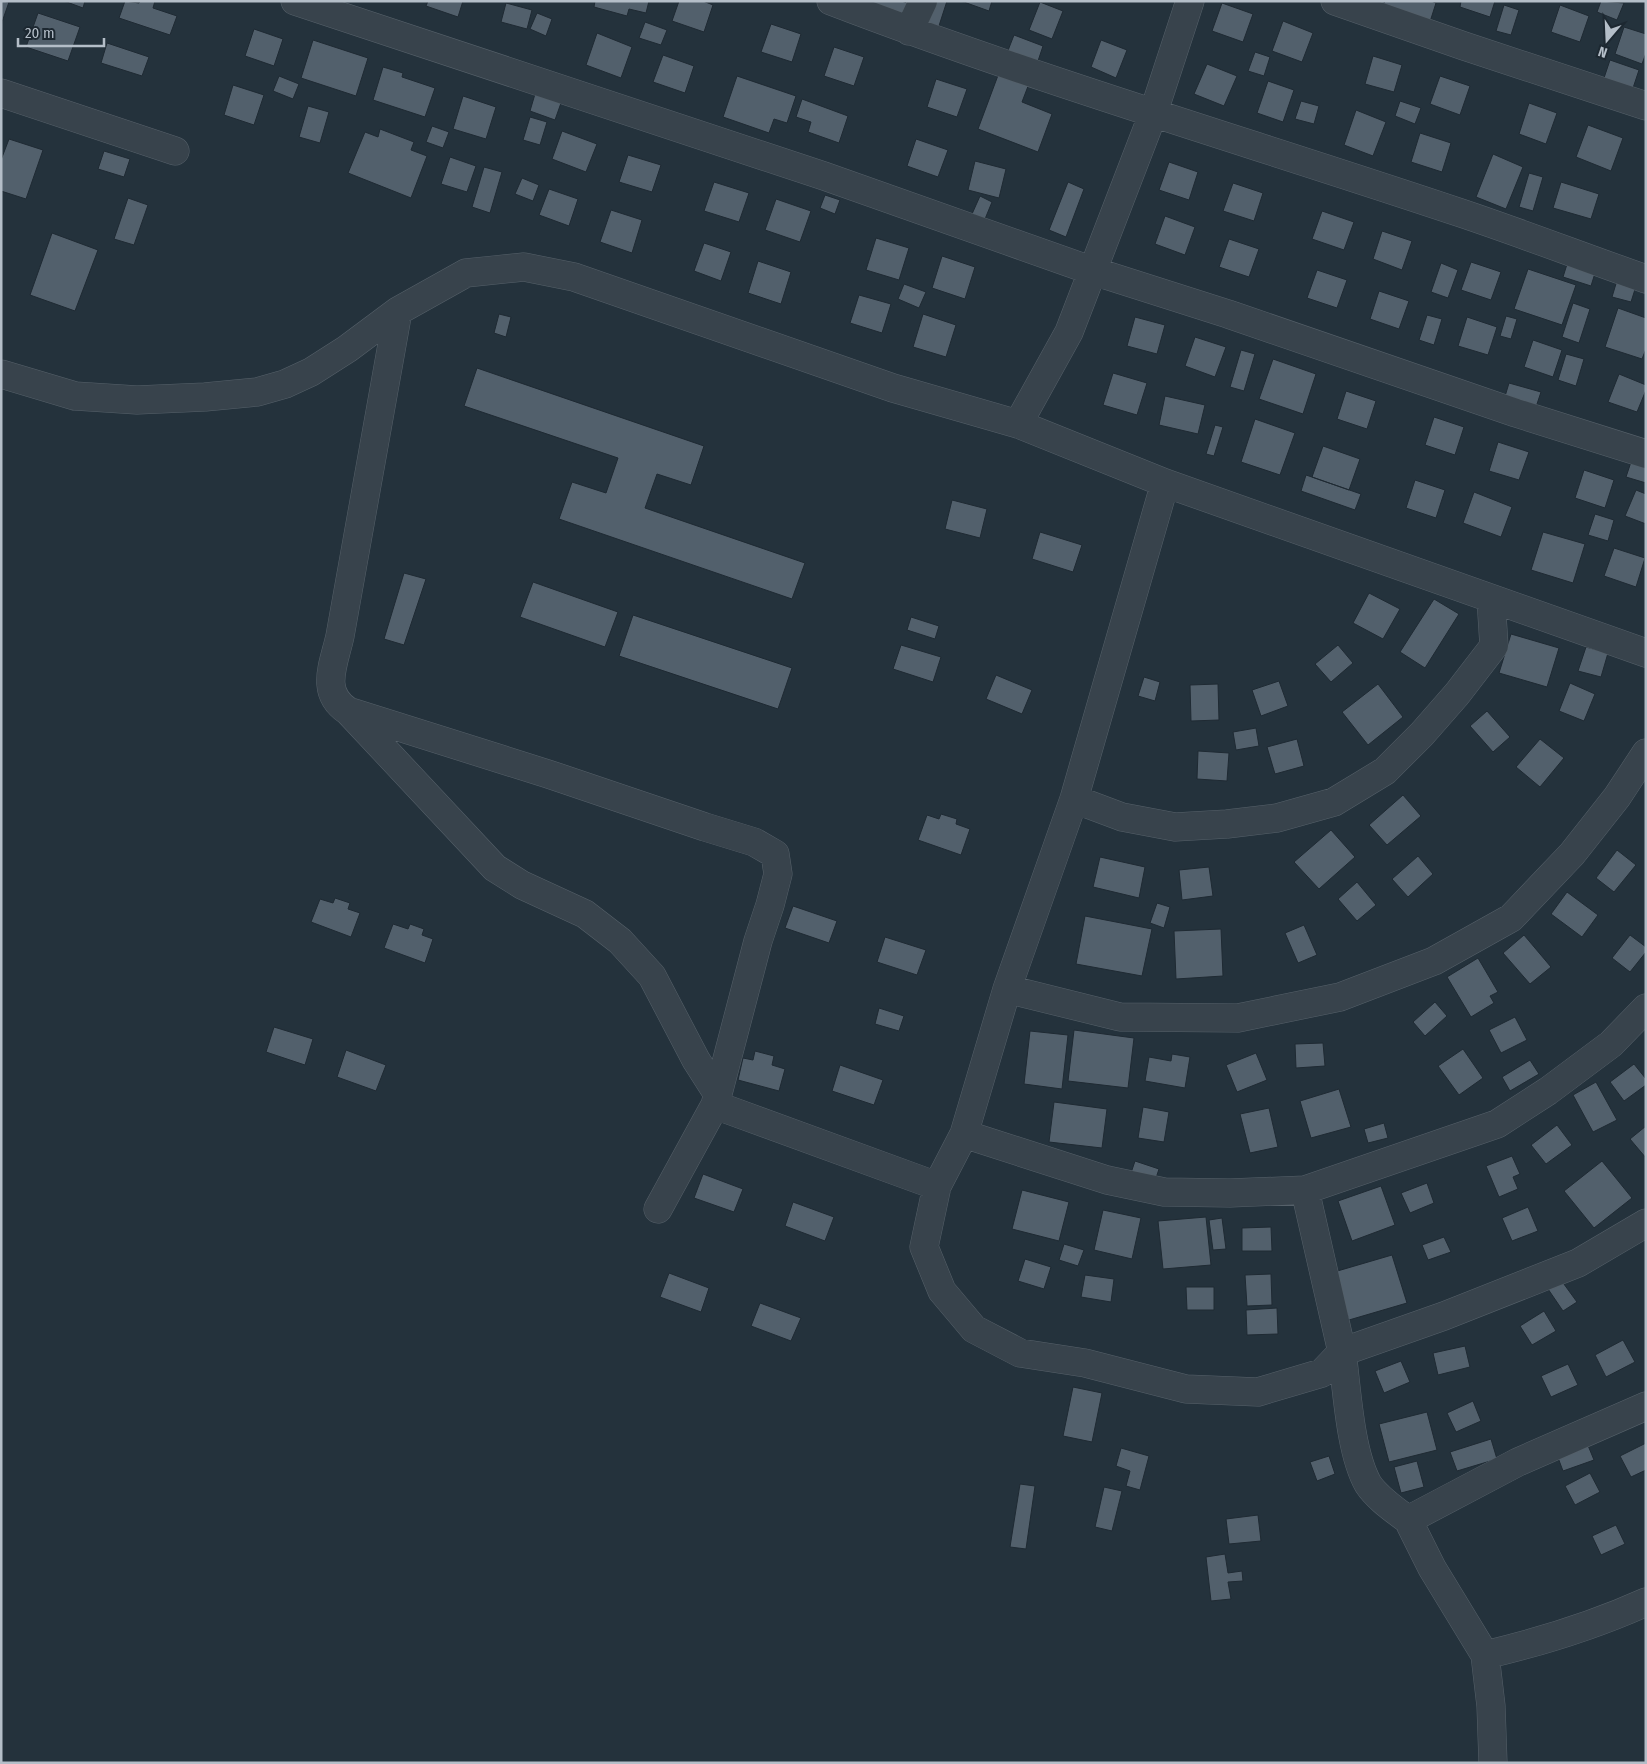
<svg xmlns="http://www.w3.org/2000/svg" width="1647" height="1764" font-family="'Fira Sans Condensed',sans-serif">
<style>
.building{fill:#52606c;stroke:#1f2a33}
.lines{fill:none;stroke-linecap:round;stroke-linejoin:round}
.minor-casing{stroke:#56616a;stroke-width:29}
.minor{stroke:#38434c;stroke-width:28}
</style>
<rect width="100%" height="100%" fill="#24323c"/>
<path class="building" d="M1,1L9,2L1,25Z
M64,1H85L83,8Z
M125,1L139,3L140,1H155L153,8L177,16L170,35L119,18Z
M428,1H463L458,17L426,6Z
M595,1H649L646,13L629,9L627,16L594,7Z
M679,1H703L713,5L704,32L672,21Z
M867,1H901L908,3L903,18Z
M930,1H947L937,32L921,26Z
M961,1H992L989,11Z
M1385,1H1431L1436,3L1429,25L1382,9Z
M1461,1H1495L1490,17L1460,7Z
M1601,1L1624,3L1617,20L1597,12Z
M1040,2L1063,11L1052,39L1029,30Z
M506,3L532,10L527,29L501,22Z
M1222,3L1253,14L1243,42L1212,31Z
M1504,5L1519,10L1511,35L1496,31Z
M1560,5L1589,16L1580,42L1551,32Z
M38,13L80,27L68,61L26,47Z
M537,13L552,19L546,36L530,29Z
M1283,21L1313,33L1302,62L1272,51Z
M645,22L667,30L661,45L639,38Z
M771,24L801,34L792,62L761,52Z
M1624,27L1646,34V53L1642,64L1615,54Z
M254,29L283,39L274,66L245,56Z
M597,33L632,47L621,78L586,65Z
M1014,35L1043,46L1037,64L1007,53Z
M313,40L368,58L356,96L301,78Z
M1101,40L1127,50L1116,78L1091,67Z
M107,43L149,57L142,76L101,63Z
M834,47L864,57L854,86L824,76Z
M1255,52L1270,57L1264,76L1248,71Z
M663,55L694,66L685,93L653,82Z
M1373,56L1402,65L1394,92L1365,84Z
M1610,60L1639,70L1633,88L1604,78Z
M1207,64L1237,76L1224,106L1194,94Z
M383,67L403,73L402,77L435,88L425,117L373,100Z
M1000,70L1030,81L1022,102L1052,114L1038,152L978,129Z
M279,76L299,84L293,99L273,91Z
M737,76L796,96L787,123L774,119L769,133L723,117Z
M1440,76L1470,86L1460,115L1430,104Z
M936,79L967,89L957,117L927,107Z
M1268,81L1294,90L1283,122L1257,113Z
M233,85L264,95L254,125L224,115Z
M535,94L561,103L555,120L530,111Z
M463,96L496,107L486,139L453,129Z
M802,99L848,116L839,143L808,132L811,122L796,117Z
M1301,101L1319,106L1314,124L1295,119Z
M1400,101L1421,108L1415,124L1395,116Z
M1529,103L1557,113L1546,144L1519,134Z
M308,106L329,112L320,143L299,137Z
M1356,110L1386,122L1373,156L1344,145Z
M530,117L547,122L540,145L523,140Z
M1588,125L1623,138L1611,171L1576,157Z
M432,126L449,132L443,148L426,142Z
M380,129L414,142L411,150L427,156L411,198L348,173L365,132L378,137Z
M562,131L597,144L586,172L552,159Z
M1420,133L1451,143L1442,172L1411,162Z
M9,139L43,150L26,199L1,191V160Z
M916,139L948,150L938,177L907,166Z
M104,151L130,159L124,177L98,169Z
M1493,154L1523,167L1506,209L1476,197Z
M628,155L661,165L652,192L619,182Z
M450,157L476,166L467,192L441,184Z
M975,161L1006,169L999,198L968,190Z
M1169,162L1198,172L1189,200L1159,190Z
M484,167L502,172L490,213L472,207Z
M1529,173L1543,177L1533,211L1519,207Z
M522,178L539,185L533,201L515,194Z
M714,182L749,193L739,222L704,211Z
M1068,182L1084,189L1066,237L1049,230Z
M1561,182L1599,194L1591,219L1553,208Z
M1233,183L1263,193L1254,221L1223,211Z
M549,189L578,199L569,226L539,215Z
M825,195L840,200L835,214L820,208Z
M980,196L992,202L985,219L972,214Z
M128,198L148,205L134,245L114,239Z
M776,199L811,211L800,242L765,230Z
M611,210L642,220L632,253L600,242Z
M1322,211L1354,222L1344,250L1312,239Z
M1165,216L1195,227L1185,255L1155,244Z
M1382,231L1412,241L1402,270L1373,259Z
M52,233L98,250L75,311L30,295Z
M876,238L909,248L899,280L866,270Z
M1229,239L1259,249L1249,277L1219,267Z
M704,243L731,252L721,281L694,271Z
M942,256L975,267L965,299L932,288Z
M758,261L791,272L781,304L748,293Z
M1568,261L1596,270L1591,286L1563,277Z
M1471,262L1501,272L1491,300L1461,290Z
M1441,263L1458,270L1448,298L1431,292Z
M1528,269L1576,285L1562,325L1514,309Z
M1317,270L1347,280L1337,308L1307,298Z
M1618,277L1637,283L1631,302L1612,297Z
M904,284L926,292L919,308L898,299Z
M1379,291L1409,301L1399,329L1370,319Z
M859,295L891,304L882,333L850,323Z
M1573,303L1590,309L1579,343L1562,337Z
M1618,308L1646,318V349L1642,359L1605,347Z
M499,314L511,317L506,337L494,333Z
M923,314L956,325L946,357L913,347Z
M1427,315L1442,319L1434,345L1419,340Z
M1506,316L1517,319L1511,339L1500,336Z
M1135,317L1165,325L1157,354L1127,346Z
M1467,317L1497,327L1488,355L1458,346Z
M1195,337L1226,347L1215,377L1185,366Z
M1533,340L1562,350L1553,377L1524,367Z
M1241,350L1255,354L1244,391L1230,387Z
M1566,354L1584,359L1576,386L1558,380Z
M1273,359L1316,374L1303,414L1259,399Z
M477,368L704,446L691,485L657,474L645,508L805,563L792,599L559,519L572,482L606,493L618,458L464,406Z
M1113,373L1147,383L1137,415L1103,405Z
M1619,374L1646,385V390L1637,412L1608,402Z
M1509,383L1541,392L1534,413L1503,403Z
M1346,391L1376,401L1367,429L1337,419Z
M1165,396L1205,405L1198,434L1159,425Z
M1434,417L1464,427L1455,455L1425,445Z
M1255,419L1295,433L1280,475L1241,462Z
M1215,425L1223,427L1214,456L1206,454Z
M1498,442L1529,452L1519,480L1489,471Z
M1323,446L1360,459L1349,490L1312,477Z
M1631,462L1646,467V483L1626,477Z
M1584,470L1614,480L1605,508L1575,498Z
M1306,475L1361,494L1355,510L1301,491Z
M1415,480L1445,490L1436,518L1406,508Z
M1636,490L1646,494V524L1625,516Z
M1474,492L1512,507L1501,537L1463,523Z
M952,500L987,509L980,538L945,529Z
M1595,514L1614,520L1608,541L1588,535Z
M1040,532L1082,545L1073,572L1032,559Z
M1543,532L1585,544L1573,583L1531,570Z
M1614,548L1645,558L1636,587L1604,576Z
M404,573L426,579L404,645L384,639Z
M533,582L618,612L605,647L520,617Z
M1369,593L1400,609L1383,639L1353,623Z
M1434,599L1459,614L1425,668L1400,652Z
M633,615L792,668L778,709L619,656Z
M911,617L939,626L935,639L907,630Z
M1511,634L1559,648L1547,687L1499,673Z
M901,645L941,657L933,682L893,669Z
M1338,645L1353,663L1331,682L1315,664Z
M1586,647L1608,653L1601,677L1578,671Z
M996,675L1032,690L1022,714L986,699Z
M1144,677L1160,682L1155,701L1138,696Z
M1279,681L1288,706L1261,716L1252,690Z
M1570,683L1595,694L1584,721L1559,711Z
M1218,684L1219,720L1191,721L1190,685Z
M1378,684L1403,717L1368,745L1342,712Z
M1487,711L1510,737L1493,752L1470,726Z
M1256,728L1259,746L1236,750L1233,732Z
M1297,739L1304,766L1275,774L1267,747Z
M1540,739L1564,758L1540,787L1516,767Z
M1198,751L1229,753L1227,781L1197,779Z
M1403,795L1421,816L1387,845L1369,825Z
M941,814L957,819L956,824L970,829L961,855L918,840L927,815L939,819Z
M1331,830L1355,857L1319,889L1294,862Z
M1617,850L1636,865L1614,892L1596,878Z
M1418,856L1433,874L1408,897L1392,879Z
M1100,857L1145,867L1139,898L1093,887Z
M1209,867L1213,896L1182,900L1179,870Z
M1357,882L1376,905L1357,921L1338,899Z
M1567,892L1598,915L1582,937L1551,914Z
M335,898L350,903L348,909L360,913L351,937L311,922L320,899L333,903Z
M1157,903L1170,907L1164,928L1150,923Z
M793,906L837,921L829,943L785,928Z
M1085,916L1152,929L1142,976L1076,964Z
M393,924L408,929L410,924L424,929L422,935L433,939L425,963L384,948Z
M1304,925L1317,955L1298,963L1285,933Z
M1221,929L1223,976L1176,979L1174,931Z
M1524,935L1551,967L1530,984L1503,953Z
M1630,935L1646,947V952L1630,972L1612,958Z
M885,937L926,950L917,975L877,962Z
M1478,958L1498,992L1490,996L1494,1003L1471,1017L1447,977Z
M1435,1002L1447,1016L1425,1036L1413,1022Z
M879,1008L904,1016L899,1031L875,1024Z
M1515,1017L1527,1040L1501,1053L1489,1030Z
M274,1027L313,1039L305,1065L266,1052Z
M1074,1030L1134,1038L1128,1088L1068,1081Z
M1030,1031L1068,1035L1062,1089L1024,1084Z
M1323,1043L1325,1066L1296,1068L1295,1044Z
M1463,1049L1483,1078L1459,1095L1438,1066Z
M346,1050L386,1065L376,1091L337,1077Z
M755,1051L774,1056L772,1065L785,1069L779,1091L738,1080L743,1058L753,1060Z
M1256,1053L1267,1080L1237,1092L1226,1065Z
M1172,1054L1190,1057L1185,1088L1145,1081L1149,1057L1171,1061Z
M1530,1060L1539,1074L1510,1091L1502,1077Z
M1634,1064L1646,1079V1085L1624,1101L1610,1082Z
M840,1065L883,1080L874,1105L832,1091Z
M1596,1082L1617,1120L1593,1132L1573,1095Z
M1339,1089L1351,1127L1311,1138L1300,1101Z
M1054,1102L1107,1109L1102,1148L1049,1142Z
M1143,1107L1169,1112L1164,1142L1138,1138Z
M1269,1108L1278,1147L1250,1153L1240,1114Z
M1384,1123L1388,1138L1368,1143L1364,1129Z
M1557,1125L1572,1145L1546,1164L1531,1145Z
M1646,1126V1158L1630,1139Z
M1512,1156L1520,1174L1513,1177L1518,1189L1499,1197L1486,1166Z
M1135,1161L1159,1169L1155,1181L1131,1173Z
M1602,1161L1632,1198L1594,1228L1564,1191Z
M703,1174L743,1189L734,1212L694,1198Z
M1427,1183L1434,1203L1410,1213L1401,1193Z
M1381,1186L1395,1225L1352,1241L1338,1201Z
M1022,1190L1069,1202L1059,1241L1012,1229Z
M793,1202L834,1217L825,1241L785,1226Z
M1528,1207L1538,1231L1512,1241L1502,1218Z
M1103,1210L1141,1218L1132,1259L1094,1250Z
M1206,1217L1211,1265L1163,1269L1158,1221Z
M1222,1218L1226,1249L1213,1250L1209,1220Z
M1271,1227L1272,1251H1242V1228Z
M1444,1237L1451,1252L1428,1260L1422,1245Z
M1064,1244L1084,1250L1078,1266L1059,1260Z
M1392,1255L1407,1303L1349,1320L1334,1272Z
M1025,1259L1051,1267L1044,1289L1018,1281Z
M669,1273L709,1288L701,1312L660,1297Z
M1271,1274L1272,1305L1247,1306L1245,1275Z
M1085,1275L1114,1279L1111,1302L1081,1297Z
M1561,1280L1577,1302L1563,1311L1548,1289Z
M1186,1287H1214V1310H1187Z
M760,1303L801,1318L791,1341L751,1326Z
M1277,1308L1278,1334L1247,1335L1246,1310Z
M1544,1311L1556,1331L1532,1345L1520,1326Z
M1623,1340L1635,1362L1606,1377L1595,1355Z
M1465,1346L1470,1367L1438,1375L1433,1353Z
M1401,1361L1410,1382L1384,1393L1375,1371Z
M1568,1364L1578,1385L1551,1397L1541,1376Z
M1073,1387L1102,1393L1092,1442L1063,1436Z
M1473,1401L1481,1421L1456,1432L1447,1413Z
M1427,1412L1437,1450L1389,1462L1379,1424Z
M1491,1439L1497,1459L1457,1471L1450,1452Z
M1587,1443L1594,1460L1563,1471L1557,1455Z
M1646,1443V1470L1631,1477L1620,1456Z
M1121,1448L1149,1456L1140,1490L1126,1486L1130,1471L1116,1466Z
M1329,1456L1335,1474L1317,1481L1310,1462Z
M1417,1461L1424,1487L1401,1493L1394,1467Z
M1590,1473L1600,1492L1575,1505L1565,1486Z
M1020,1484L1035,1486L1026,1549L1010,1547Z
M1104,1487L1122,1491L1112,1531L1095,1527Z
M1258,1515L1261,1541L1229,1544L1226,1519Z
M1616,1525L1625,1544L1601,1555L1592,1536Z
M1225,1554L1228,1573L1242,1571L1243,1581L1228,1582L1231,1599L1211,1601L1206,1557Z"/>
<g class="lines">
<defs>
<path id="minor" d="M295,1L824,176L1093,271L1228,314L1516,413L1646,454
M831,1C1037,80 1249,142 1458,212C1521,233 1583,257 1646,279
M1335,1L1464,46L1646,106
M909,31L923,1
M1,93L175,151
M398,311L340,636C334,664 319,692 348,711L548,774L705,827L754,842L775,854L778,874L770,905L758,941L715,1105L937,1186
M1,374L75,396L137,400L205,397L257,392L285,384L311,372L347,349L398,311L466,273L524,267L574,277L893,388L1018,424L1165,483L1646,653
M1018,424L1069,332L1153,114L1190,1
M1165,483L1074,799L1007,989L1120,1017L1238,1018L1340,997L1434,961L1511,918L1572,854L1617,797L1646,753
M349,712L495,868L522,885L585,914L620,941L652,976L696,1060L717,1093
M1074,799L1122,817L1175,827L1227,824L1277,818L1334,802L1385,771L1422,734L1457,694L1494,646L1491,599
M1007,989L964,1134L1107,1180L1164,1192L1230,1193L1305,1190L1497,1124L1548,1091L1611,1044L1646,1008
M964,1134L937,1186L924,1247L942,1291L974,1329L1020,1353L1085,1363L1186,1389L1258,1392L1322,1373L1342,1352
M1305,1190L1342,1352L1444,1316L1578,1263L1646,1223
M658,1209L715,1105
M1342,1352C1347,1390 1350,1452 1368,1484C1377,1498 1395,1510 1408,1520L1518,1462L1646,1406
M1408,1520L1432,1568L1485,1655
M1493,1763L1491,1706L1485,1655C1540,1642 1595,1625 1646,1602"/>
</defs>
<use href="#minor" class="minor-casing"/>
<use href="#minor" class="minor"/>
</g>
<rect width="1647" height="1764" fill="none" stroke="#b4bec8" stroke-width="5"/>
<g transform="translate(1607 40) rotate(199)" stroke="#1d2831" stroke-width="4" paint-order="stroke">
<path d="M0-4L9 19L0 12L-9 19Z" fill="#b4bec8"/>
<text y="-8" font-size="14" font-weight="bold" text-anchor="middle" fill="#b4bec8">N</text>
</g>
<path d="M18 38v8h86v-8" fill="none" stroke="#b4bec8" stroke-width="2.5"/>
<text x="25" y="38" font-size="15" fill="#b4bec8" stroke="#1d2831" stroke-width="4" paint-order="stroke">20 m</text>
</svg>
